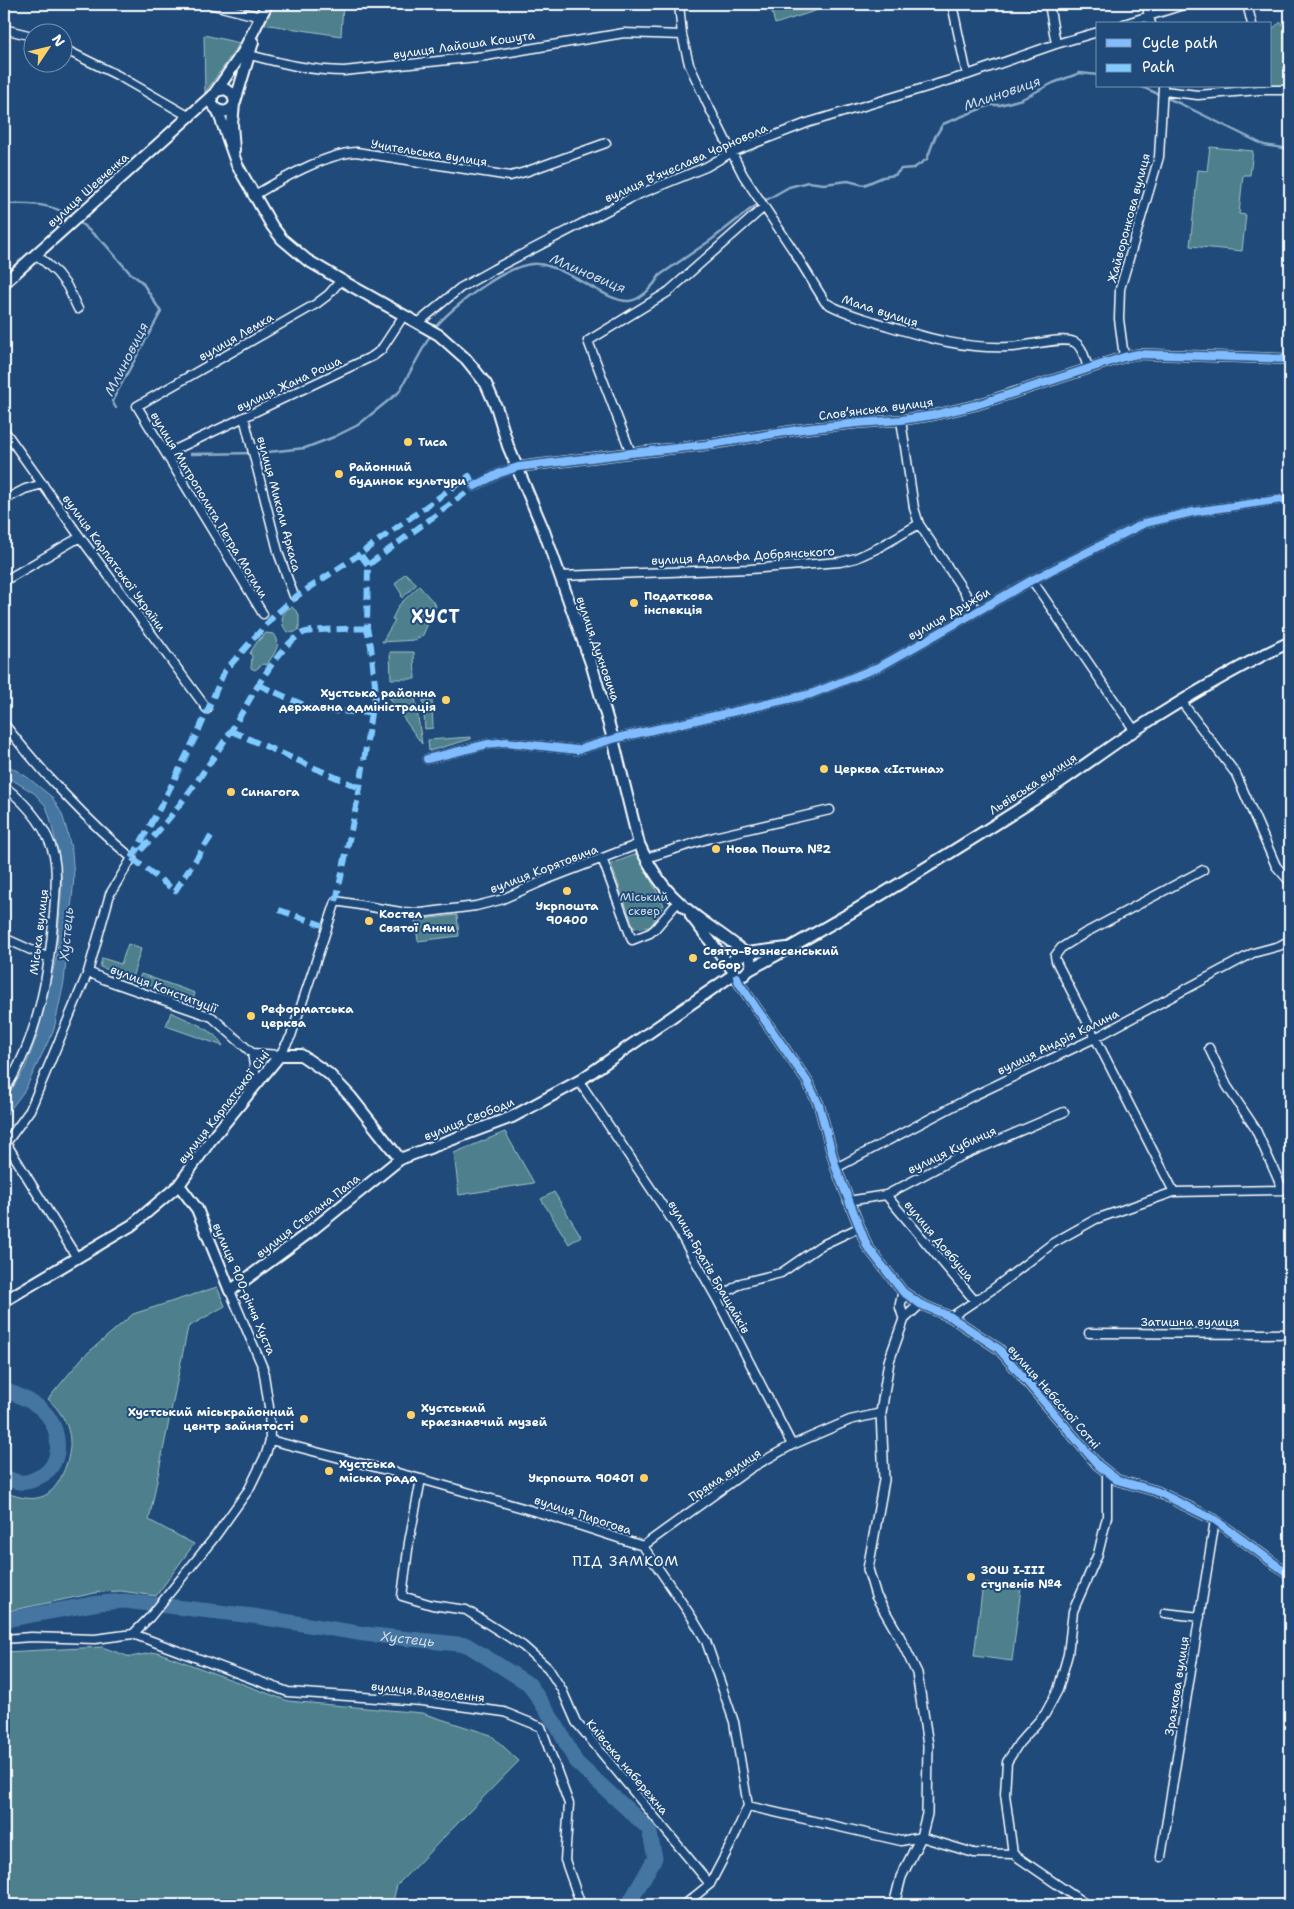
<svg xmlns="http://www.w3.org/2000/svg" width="1294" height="1909" font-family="'Shantell Sans',sans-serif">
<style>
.green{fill:#4e808c;stroke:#a6c0c6}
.water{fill:#4475a1;stroke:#8facc7}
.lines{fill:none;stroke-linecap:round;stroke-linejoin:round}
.stream{stroke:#8facc7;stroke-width:2.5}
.river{stroke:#4475a1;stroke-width:15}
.minor-casing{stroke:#fff;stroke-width:11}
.tertiary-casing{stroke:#fff;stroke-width:12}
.secondary-casing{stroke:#fff;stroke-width:14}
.minor{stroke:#1f4a7a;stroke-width:8}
.tertiary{stroke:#1f4a7a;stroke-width:9}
.secondary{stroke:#1f4a7a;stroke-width:10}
.quiet{stroke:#80caff;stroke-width:6;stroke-dasharray:12 6;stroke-linecap:butt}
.cycleway-casing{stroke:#1f4a7a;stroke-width:11}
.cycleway{stroke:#80bcff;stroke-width:8}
.poi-dot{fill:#ffd166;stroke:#1f4a7a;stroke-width:2}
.labels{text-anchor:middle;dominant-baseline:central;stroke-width:4;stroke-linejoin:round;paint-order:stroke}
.street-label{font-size:12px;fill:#fff;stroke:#1f4a7a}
.poi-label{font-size:12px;font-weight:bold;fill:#fff;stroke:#1f4a7a;text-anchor:start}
.park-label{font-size:12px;fill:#d3dfe2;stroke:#1f4a7a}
.water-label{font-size:14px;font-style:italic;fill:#d0dce8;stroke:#1f4a7a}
.neighbourhood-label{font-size:14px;letter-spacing:1px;fill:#fff;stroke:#1f4a7a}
.district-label{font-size:18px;font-weight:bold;letter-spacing:1px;fill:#fff;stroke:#1f4a7a}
</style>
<rect width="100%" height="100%" fill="#1f4a7a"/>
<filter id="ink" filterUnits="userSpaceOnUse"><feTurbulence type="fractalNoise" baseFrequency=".02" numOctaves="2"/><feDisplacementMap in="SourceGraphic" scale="10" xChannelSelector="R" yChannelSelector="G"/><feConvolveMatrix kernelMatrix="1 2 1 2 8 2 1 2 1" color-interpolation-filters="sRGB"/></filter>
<g filter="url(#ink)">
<path class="green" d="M273,4H343L341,36L263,24Z
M770,4H826L827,7L775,24Z
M1281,22L1290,34V85L1270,86V26L1273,28Z
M204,35L240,43L205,93Z
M1210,147L1253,151L1250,175H1243L1239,214L1246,215L1242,251L1190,246L1198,170L1207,171Z
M405,573L417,584L402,598L401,593L395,584Z
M419,586L436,605L423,635L415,640L382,642L395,620L392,619L399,605Z
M292,607L299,614V629C285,643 273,613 292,607Z
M266,633L274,634C283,645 273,654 267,665L263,664L255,670L251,668L252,656L250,653L257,642Z
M390,652H414L415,679H391Z
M415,697L422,744L389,698Z
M423,700H432L433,728L425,729Z
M471,737V739L429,751L428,740Z
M637,854L664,905L650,927L634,928L611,864Z
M457,915L459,936L418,941L415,920Z
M128,944L141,949L132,978L100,967L102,958L121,964Z
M141,974L195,993L193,1000L138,981Z
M171,1012C188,1021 214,1028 223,1046L166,1026Z
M505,1132L534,1183L459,1195L454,1153Z
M554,1192L581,1236L569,1244L541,1199Z
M217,1287L225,1306L188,1327L149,1520L194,1544L156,1596L121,1591L100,1592L4,1612V1492C15,1496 29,1501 41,1497C51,1494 58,1484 62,1475C76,1445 72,1422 48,1399L83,1357L133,1314Z
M983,1583L1021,1588L1012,1661L974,1656Z
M102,1647L130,1657L157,1652L288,1701L422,1713L491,1735L519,1761L397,1885L392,1905H4V1652Z"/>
<path class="water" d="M4,763L27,777L52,797L62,814L66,827L72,852L74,878L64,982L54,1029L25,1090L4,1118V1102L25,1068L37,1036L58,950L57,944L62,885L58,851L50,818L46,806L34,793L4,775Z"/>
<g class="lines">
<path class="stream" d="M1140,86L1181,104L1264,145L1290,149
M4,204C27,203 52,203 72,217
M78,221L105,244L129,272L142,282L161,312L112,401L116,408
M434,329C450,308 510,261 538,264C568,267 606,302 629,301C642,300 654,285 660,275L711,240L752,208L789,187L808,182L824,184L848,181L864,185L883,177L895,175L901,169L914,168L927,159L935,137L943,124L990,105H1000L1022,99L1053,83L1080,73L1098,75
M191,454L259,453L305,448L334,437L358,425L399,392L431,334"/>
<g class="river">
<path d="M4,1389C18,1396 37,1402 47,1415C62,1434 63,1467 37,1478C32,1481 25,1483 18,1482C14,1481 8,1478 4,1477"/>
<path id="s1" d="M4,1620L99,1603L124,1601L253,1616L364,1634L467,1645L529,1684L558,1728L576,1762L649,1829L655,1858L631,1900L630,1905"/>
</g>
<defs>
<path id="minor" d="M209,4L261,17
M679,4L682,35L689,64L707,103L743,175L793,250L825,302C840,312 861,317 878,323C925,337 960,349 1010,347C1025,347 1061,336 1074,342C1083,346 1085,360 1088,368
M952,4L967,75
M1049,4L1056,44
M1146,4L1151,24
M1247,4L1252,24
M1124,24L1186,4
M4,29L32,36
M62,48L117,75L190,117
M250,55C280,63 312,71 344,71L486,56L624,33L682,35
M1164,91L1198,95L1259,90H1290
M253,196C280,180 325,154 356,152L510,176L525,172L606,143
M36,254L57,273L67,286L78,309
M418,323L460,288L494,269L635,196L706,167L732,152L807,123L967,75L1056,44L1098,32
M1124,357L1119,319L1120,289L1159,157L1163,86
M244,417L279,555L294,596
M901,420L914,508L919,524L977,611
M4,430L80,537L207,709
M631,453L588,341L668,292L764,207
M166,454L373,356L381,350L404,315
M475,486L500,473L518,467
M4,500L25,489L43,484
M560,576L750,569L840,562L856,558L878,548L919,524
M1032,580L1135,731
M4,581L80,537
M263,614L137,406L316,304L328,295L341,280
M1181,701L1236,774L1276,866L1290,882
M4,724C40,770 87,821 132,858L110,894L88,972L30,1110L4,1146
M427,759L488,744L506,742L577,750L617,738L811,694L881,666L1032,580L1145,523L1193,512L1290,498
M4,786C27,804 47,826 54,856C58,875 55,894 54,913C49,974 38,1039 4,1091
M602,858L632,940L650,933L655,929L678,902
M646,858L714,837L830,810
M4,938L49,958
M88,972L106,980L212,1017L252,1053L257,1084
M1209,1048L1227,1086L1255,1128L1283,1190
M252,1053L280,1055L291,1036L336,901L401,912L421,913L476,906L500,900L548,879L639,844
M579,1081L674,1223L717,1299L792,1445
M6,1143L77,1258
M836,1168L973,1096L1095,1038L1253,953L1279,946L1290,940
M1174,1192L1056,961L1055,956L1061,948L1085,933L1203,870
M886,1195L975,1301
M848,1201L886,1195L952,1160L1064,1112
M717,1299L741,1283L781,1273L820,1246L858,1228
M951,1317L993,1289L1053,1243L1096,1219L1174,1192L1283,1190L1290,1188
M1089,1333L1290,1334
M270,1440L421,1479L544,1514L643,1546L691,1616L706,1641L734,1722L748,1806
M421,1479L409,1542L402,1596L432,1605L466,1610L523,1646L548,1668L562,1690L576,1722L710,1884
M643,1546L751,1468L792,1445L850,1420L881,1413
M1165,1613L1200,1617
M133,1634L150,1617L214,1538L249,1489L266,1454L270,1440L269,1407L263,1368L230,1291
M4,1639L31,1637L95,1639L133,1634L288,1692L422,1701L504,1712L541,1727L569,1804L565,1860L581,1905
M748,1806L901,1841L921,1837L974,1853L1013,1854L1087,1905
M1013,1854L1005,1794L1007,1762L1019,1743L1045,1714L1058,1690L1068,1654L1073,1611L1098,1554L1107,1517V1473
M1161,1857L1215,1520
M684,1905L710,1884L731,1844L748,1806"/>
<path id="tertiary" d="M518,467L631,453L706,445L803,429L858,423L901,420L934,415L976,405L1124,357L1138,354L1290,359
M737,977L739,983L807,1081L819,1105L836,1168L867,1246L903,1292L920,1304L951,1317L999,1349L1098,1465L1117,1480L1156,1491L1215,1520L1290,1575
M903,1292L900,1306L904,1319
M894,1905L901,1877L921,1837L927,1814L928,1745L917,1673L899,1636L876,1596L868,1569L884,1480L881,1413L889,1361L904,1319L920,1304"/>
<path id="secondary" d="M216,91L225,89L232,93L235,102C232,111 224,114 216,109L212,104V97L243,52L267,4
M235,102L253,42
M218,111L237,165L272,226L282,239L307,260L341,280L439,335L466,359L486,384L497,409L508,446L544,531L592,666L613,739L639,844C649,866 660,885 678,901C698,921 724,934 745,953
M234,150L232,124L234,104
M4,283L214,94
M691,916L731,968
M747,953L787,948
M749,970L752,963L747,953L734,959L731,968L737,977L744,975L749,970C847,917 942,859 1035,799C1069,777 1102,752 1135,730C1185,698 1237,667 1290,642
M179,1185L197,1209L230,1291L307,1234L400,1159L512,1117L579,1081L734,974
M4,1301L132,1225L179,1185L210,1141L280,1055H301L329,1074L351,1097L400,1159"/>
</defs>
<use href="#minor" class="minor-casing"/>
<use href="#tertiary" class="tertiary-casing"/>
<use href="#secondary" class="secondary-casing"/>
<use href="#minor" class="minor"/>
<use href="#tertiary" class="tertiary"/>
<use href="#secondary" class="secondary"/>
<path class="quiet" d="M368,565L360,554L368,548L469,476L474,487
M259,685L315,710L371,713
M231,731L360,788
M141,850C175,815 204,772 231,731C248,704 276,647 303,633C311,629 355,629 367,628
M132,858L162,804L200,728L224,672L272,618L294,598L360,554
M132,858L175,891L212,835
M336,901L360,788L371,713L376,694L371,646L367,628L368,565L475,486
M279,910L322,925"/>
<defs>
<path id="cycleway" d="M475,486L500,473L518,467L631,453L706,445L803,429L858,423L901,420L934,415L976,405L1124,357L1138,354L1290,359
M427,759L488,744L506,742L577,750L617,738L811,694L881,666L1032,580L1145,523L1193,512L1290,498
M737,977L739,983L807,1081L819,1105L836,1168L867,1246L903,1292L920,1304L951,1317L999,1349L1098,1465L1117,1480L1156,1491L1215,1520L1290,1575"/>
</defs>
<use href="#cycleway" class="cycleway-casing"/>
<use href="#cycleway" class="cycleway"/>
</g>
</g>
<g class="poi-dot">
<circle cx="408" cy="442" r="5"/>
<circle cx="339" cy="474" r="5"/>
<circle cx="634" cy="603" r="5"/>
<circle cx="446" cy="700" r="5"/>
<circle cx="824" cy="769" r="5"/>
<circle cx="231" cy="792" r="5"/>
<circle cx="716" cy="849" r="5"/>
<circle cx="567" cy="891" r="5"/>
<circle cx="369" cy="921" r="5"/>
<circle cx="693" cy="958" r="5"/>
<circle cx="251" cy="1016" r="5"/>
<circle cx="411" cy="1415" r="5"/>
<circle cx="304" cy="1419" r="5"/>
<circle cx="329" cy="1471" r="5"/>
<circle cx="644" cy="1478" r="5"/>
<circle cx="971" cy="1577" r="5"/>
</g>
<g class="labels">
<g class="street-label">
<text transform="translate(464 45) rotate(-8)">вулиця Лайоша Кошута</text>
<text transform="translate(429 153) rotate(9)">Учительська вулиця</text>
<text transform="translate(686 163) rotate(-24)">вулиця Вʼячеслава Чорновола</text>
<text transform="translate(88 190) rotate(-42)">вулиця Шевченка</text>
<text transform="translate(1129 218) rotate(-75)">Жайворонкова вулиця</text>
<text transform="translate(880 311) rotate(18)">Мала вулиця</text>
<text transform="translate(236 337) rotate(-30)">вулиця Лемка</text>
<text transform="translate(289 384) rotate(-25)">вулиця Жана Роша</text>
<text transform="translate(876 409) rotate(-7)">Словʼянська вулиця</text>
<text transform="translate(279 504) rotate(75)">вулиця Миколи Аркаса</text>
<text transform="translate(209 505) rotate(59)">вулиця Митрополита Петра Могили</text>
<text transform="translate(743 556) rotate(-3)">вулиця Адольфа Добрянського</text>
<text transform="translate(114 563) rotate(54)">вулиця Карпатської України</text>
<text transform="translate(949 614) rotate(-30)">вулиця Дружби</text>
<text transform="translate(598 649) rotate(71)">вулиця Духновича</text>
<text transform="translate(1033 784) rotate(-33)">Львівська вулиця</text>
<text transform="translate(544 869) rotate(-21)">вулиця Корятовича</text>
<text transform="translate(39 932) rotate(-83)">Міська вулиця</text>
<text transform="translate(164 989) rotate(21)">вулиця Конституції</text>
<text transform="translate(1058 1042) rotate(-26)">вулиця Андрія Калина</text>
<text transform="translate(224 1107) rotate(-52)">вулиця Карпатської Січі</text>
<text transform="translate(469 1119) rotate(-22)">вулиця Свободи</text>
<text transform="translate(952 1150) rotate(-25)">вулиця Кубинця</text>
<text transform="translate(308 1216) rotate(-38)">вулиця Степана Папа</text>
<text transform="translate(939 1241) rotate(50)">вулиця Довбуша</text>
<text transform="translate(709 1267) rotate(60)">вулиця Братів Бращайків</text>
<text transform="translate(244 1289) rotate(67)">вулиця 900-річчя Хуста</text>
<text x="1190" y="1322">Затишна вулиця</text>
<text transform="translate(1054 1397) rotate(49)">вулиця Небесної Сотні</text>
<text transform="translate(725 1475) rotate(-34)">Пряма вулиця</text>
<text transform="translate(583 1515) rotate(18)">вулиця Пирогова</text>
<text transform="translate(1177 1686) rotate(-81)">Зразкова вулиця</text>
<text transform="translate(428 1692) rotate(6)">вулиця Визволення</text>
<text transform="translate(627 1767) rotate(50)">Київська набережна</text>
</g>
<g class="poi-label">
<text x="418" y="442">Тиса</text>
<text x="349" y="467">Районний<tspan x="349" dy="14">будинок культури</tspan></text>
<text x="644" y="596">Податкова<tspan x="644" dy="14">інспекція</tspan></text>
<text x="436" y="693" text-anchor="end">Хустська районна<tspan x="436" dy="14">державна адміністрація</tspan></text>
<text x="834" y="769">Церква «Істина»</text>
<text x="241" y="792">Синагога</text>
<text x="726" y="849">Нова Пошта №2</text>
<text x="567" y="906" text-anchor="middle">Укрпошта<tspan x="567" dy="14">90400</tspan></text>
<text x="379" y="914">Костел<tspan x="379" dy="14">Святої Анни</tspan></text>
<text x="703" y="951">Свято-Вознесенський<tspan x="703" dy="14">Собор</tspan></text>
<text x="261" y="1009">Реформатська<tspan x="261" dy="14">церква</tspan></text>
<text x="421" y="1408">Хустський<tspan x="421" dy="14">краєзнавчий музей</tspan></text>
<text x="294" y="1412" text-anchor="end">Хустський міськрайонний<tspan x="294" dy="14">центр зайнятості</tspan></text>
<text x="339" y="1464">Хустська<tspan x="339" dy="14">міська рада</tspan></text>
<text x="634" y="1478" text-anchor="end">Укрпошта 90401</text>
<text x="981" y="1570">ЗОШ І-ІІІ<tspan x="981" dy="14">ступенів №4</tspan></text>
</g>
<g class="park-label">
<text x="644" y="897">Міський<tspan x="644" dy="14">сквер</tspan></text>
</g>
<g class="water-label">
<text transform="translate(1002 93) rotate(-19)">Млиновиця</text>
<text transform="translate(588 273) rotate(23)">Млиновиця</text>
<text transform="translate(126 359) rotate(-63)">Млиновиця</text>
<text transform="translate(66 934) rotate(-85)">Хустець</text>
<text stroke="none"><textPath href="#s1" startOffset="408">Хустець</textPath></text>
</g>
<g class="neighbourhood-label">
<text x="626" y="1561">ПІД ЗАМКОМ</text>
</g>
<g class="district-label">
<text x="436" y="617">ХУСТ</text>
</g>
</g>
<rect width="1294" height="1909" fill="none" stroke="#1f4a7a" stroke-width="20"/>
<rect x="10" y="10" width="1274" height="1889" fill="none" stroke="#fff" stroke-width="2" filter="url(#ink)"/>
<rect x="1096" y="22" width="175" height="65" fill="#1f4a7a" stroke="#7992af"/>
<rect x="1106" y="39" width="25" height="8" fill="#80bcff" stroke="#7992af"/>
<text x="1142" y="48" font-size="15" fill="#ffffff">Cycle path</text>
<rect x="1106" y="64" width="25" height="8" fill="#80caff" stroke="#7992af"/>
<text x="1142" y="72" font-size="15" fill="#ffffff">Path</text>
<g transform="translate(48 48) rotate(55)"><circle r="24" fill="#1f4a7a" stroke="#7992af"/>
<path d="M0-4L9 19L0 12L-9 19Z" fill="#ffd166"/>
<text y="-8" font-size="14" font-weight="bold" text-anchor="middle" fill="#ffffff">N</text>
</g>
</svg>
